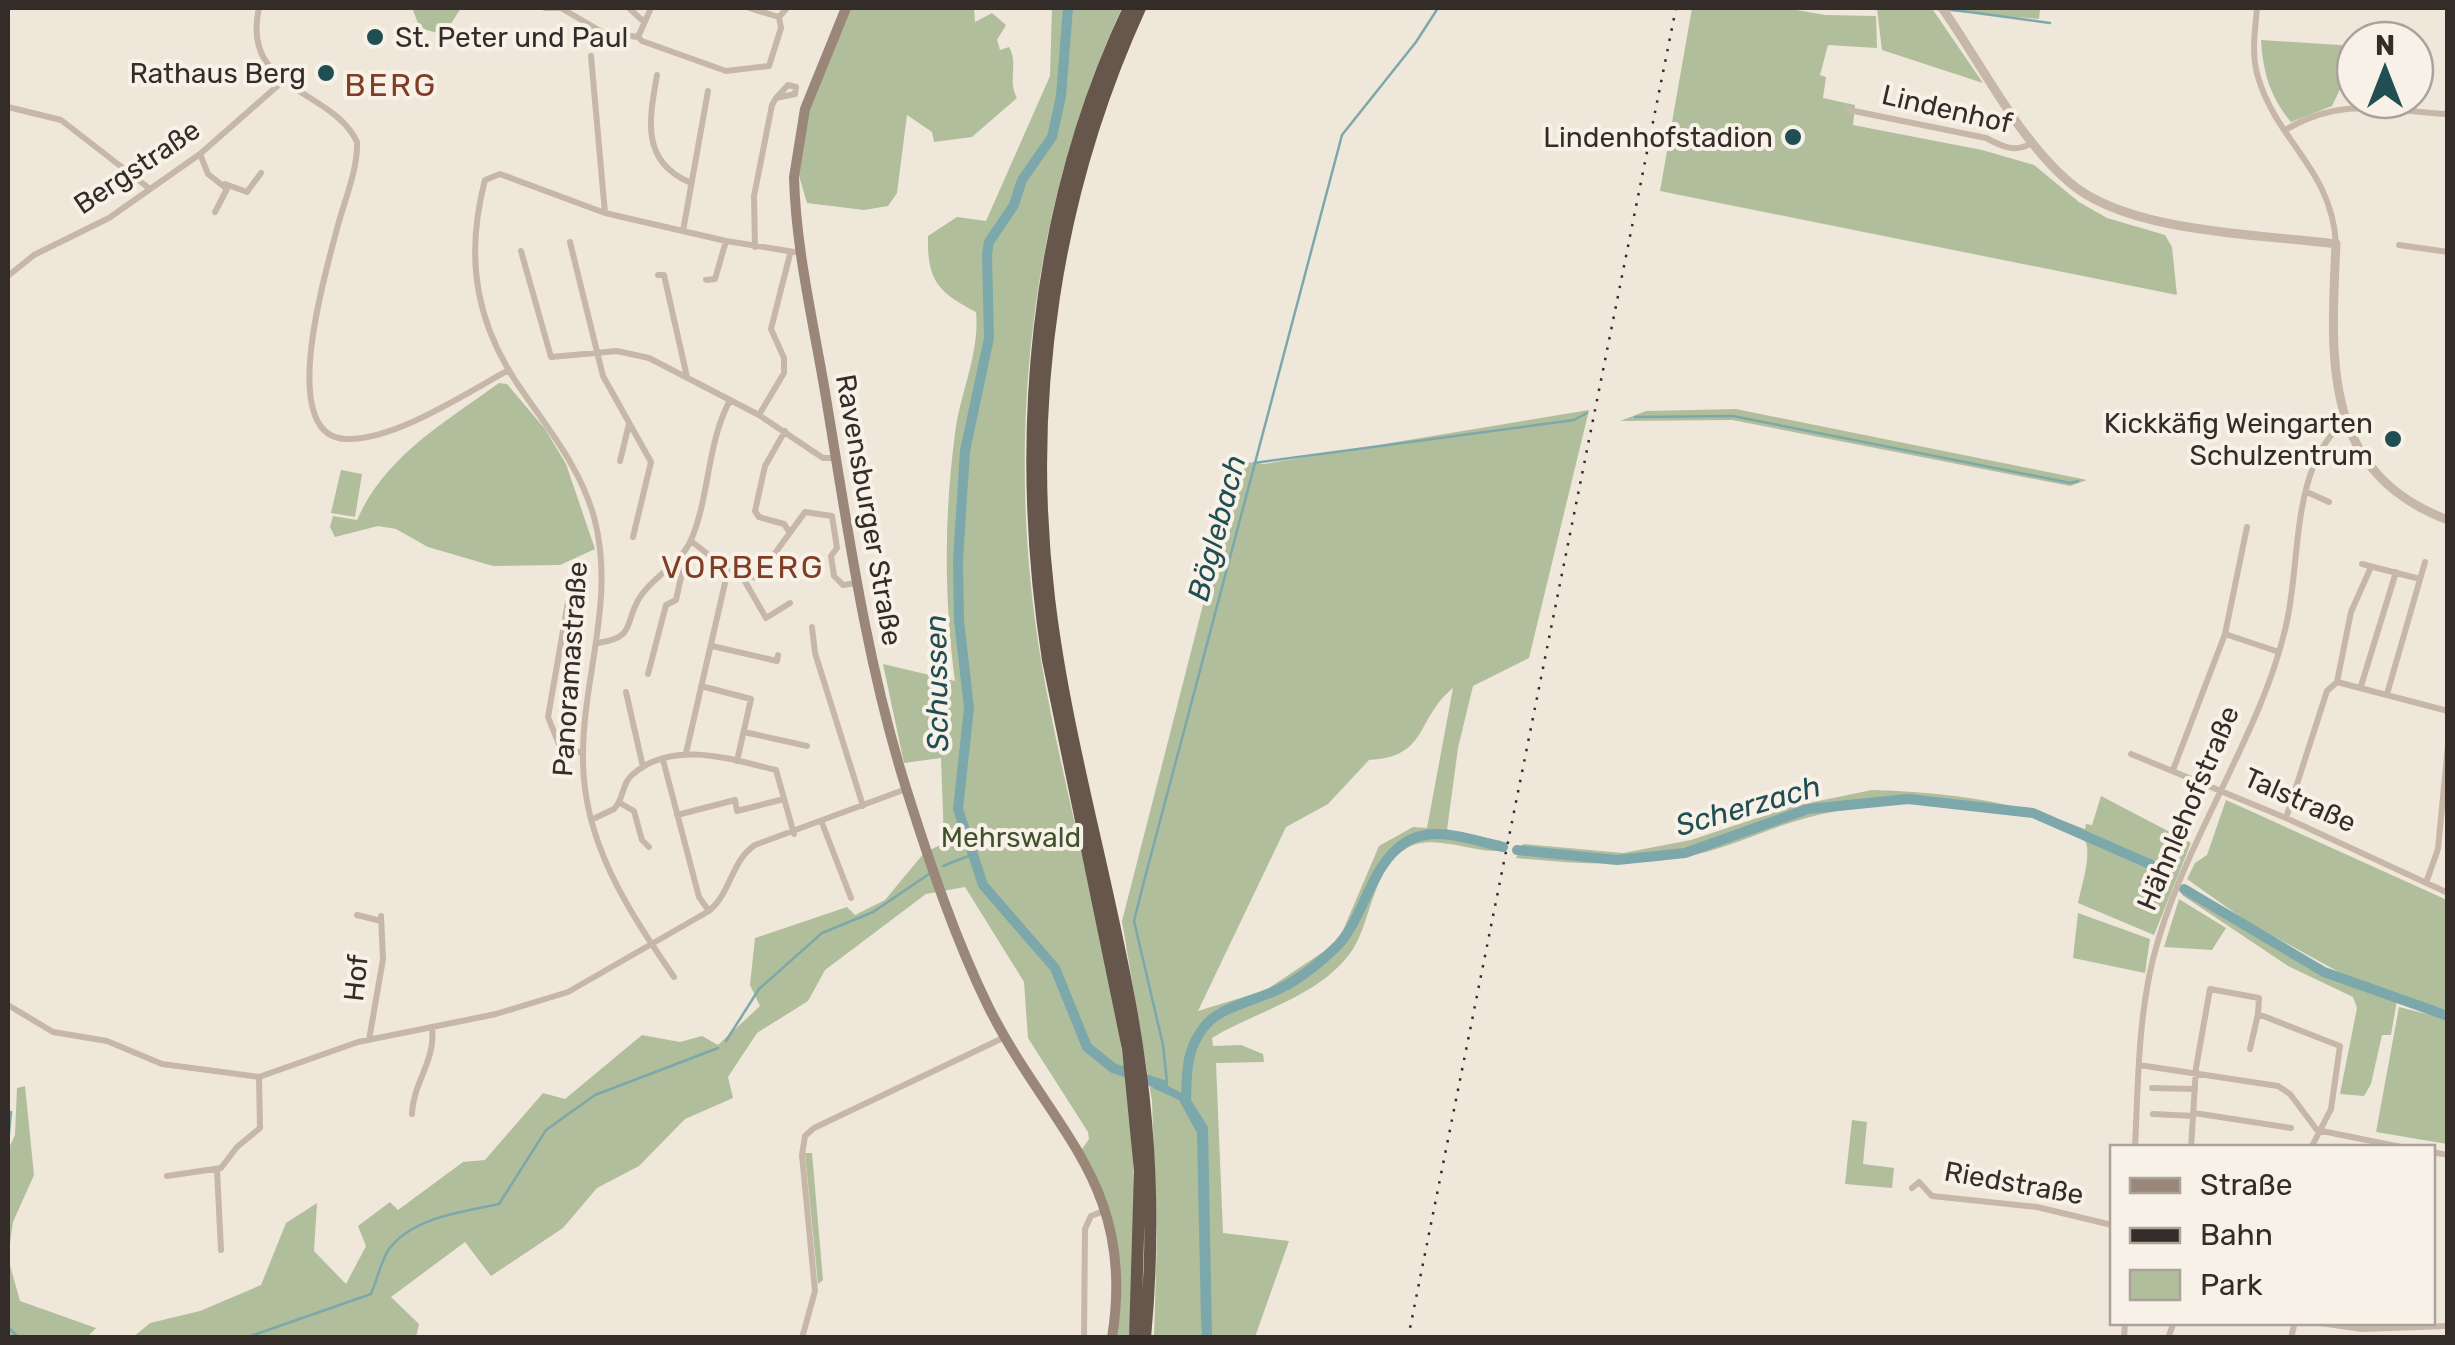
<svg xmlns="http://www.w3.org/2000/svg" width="2455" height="1345" font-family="Rubik,sans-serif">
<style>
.green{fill:#b1be9c;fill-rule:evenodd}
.water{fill:#7ca8ab}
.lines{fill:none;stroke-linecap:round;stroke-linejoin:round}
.stream{stroke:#7ca8ab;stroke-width:2.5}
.river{stroke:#7ca8ab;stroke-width:10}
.minor{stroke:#c7b7a8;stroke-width:6}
.tertiary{stroke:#c7b7a8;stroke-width:9}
.secondary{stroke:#9b8779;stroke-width:10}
.trunk{stroke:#66564c;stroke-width:12}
.rail{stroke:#342c28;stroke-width:2.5;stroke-dasharray:2.5 8;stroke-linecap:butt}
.poi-dot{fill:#204e53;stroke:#f8f1e7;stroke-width:4}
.labels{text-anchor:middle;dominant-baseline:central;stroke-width:8;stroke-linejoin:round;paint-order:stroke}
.poi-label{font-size:28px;fill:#342c28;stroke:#f8f1e7;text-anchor:end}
.street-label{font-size:28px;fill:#342c28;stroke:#f8f1e7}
.park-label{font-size:28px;fill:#42512d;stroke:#f8f1e7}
.water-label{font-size:30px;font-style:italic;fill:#204e53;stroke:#f8f1e7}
.quarter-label{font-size:32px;letter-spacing:2.5px;fill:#7f3e25;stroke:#f8f1e7}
</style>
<rect width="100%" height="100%" fill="#f0e7db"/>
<path class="green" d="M412,8H461L444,35L420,28Z
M846,8H974L975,22L992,13L1006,25L997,40L1000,50L1009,47C1019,63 1007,81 1017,98L972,137L934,142L932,132L907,115L897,193L888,206L864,210L807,203L795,162L797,141Z
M1052,8H1122C1028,212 1004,445 1042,666C1067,810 1111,951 1128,1096C1137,1175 1136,1258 1129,1337H1112L1116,1250L1080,1152L1089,1139L1088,1132L1028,1038L1024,982L965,887L926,894L825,970L808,1001L757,1033L728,1077L733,1098L685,1119L639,1166L597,1188L563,1228L491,1276L465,1242L391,1297L419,1324L416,1337L132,1338L150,1323L200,1311L261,1285L286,1223L317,1203L314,1251L346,1284L366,1246L358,1226L390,1202L398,1210L463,1162L485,1160L543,1093L565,1099L642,1035L680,1042L702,1036L718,1045L760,1006L750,985L755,938L847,907L855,915L885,900L924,853L944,843L941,758L904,763L883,664L955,681C944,599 944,516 955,434C960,393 980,353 976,312C938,292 927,281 928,236L957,217L986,221L1050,76Z
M1692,8H1785L1825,15L1876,16L1877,48L1828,45L1820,75L1826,77L1823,98L1855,105L1853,125L1982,150L2034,165L2079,202L2107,218L2165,235L2172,247L2177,295L1660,191Z
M1871,8H2034L2040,10L2039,19L1933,10L1983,83L1882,50L1877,9Z
M2261,40L2355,46V72H2341L2342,85L2332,106L2291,122C2270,97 2263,72 2261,40Z
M499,383L507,384L545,429L566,464L595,549L560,565L493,566L428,547L396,529L378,526L335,537L330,527L333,516L357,520C385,456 444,423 499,383Z
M1736,409L2087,480L2070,486L1732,420L1620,421L1646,411Z
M1589,410L1529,658L1473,686L1458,748L1447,830L1502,841L1498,851C1471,852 1433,833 1407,848C1373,867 1372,919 1353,949C1322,996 1258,1010 1212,1038L1213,1046L1241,1045L1263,1054L1264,1062L1216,1063L1223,1233L1289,1241L1255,1337H1154L1157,1238L1152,1101L1122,921L1227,511L1230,483L1244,462L1264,464ZM1453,688L1427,828L1413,827L1379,846L1338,942L1266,990L1198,1011L1286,827L1328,804L1369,760C1429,757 1415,719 1453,688Z
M341,470L362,474L355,517L331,513Z
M1872,790C1947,792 2015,801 2085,829L2086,824L2092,825L2101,796L2191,843L2154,935L2078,903C2081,887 2091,858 2086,843C2082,831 2058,827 2047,822C1975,795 1880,799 1806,818C1765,829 1726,850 1683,857C1626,868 1573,863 1516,858L1523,844L1623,853L1691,840L1794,806Z
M2226,800L2447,900V1010L2357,982L2246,921L2187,879L2195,863L2207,855Z
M2185,886C2252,930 2320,975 2397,1000L2391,1035H2382L2371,1084L2364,1096L2340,1094L2357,1008L2353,997L2288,966L2182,895Z
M2179,899L2226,928L2212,950L2164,947Z
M2078,913L2150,939L2145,973L2073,958Z
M2399,1007L2447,1019V1144L2376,1132Z
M25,1086L34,1175L13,1222L8,1258L20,1301L96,1328L87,1337L8,1335V1150L15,1135L17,1088Z
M1852,1120L1867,1122L1863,1164L1894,1168L1892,1188L1845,1184Z
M805,1153H812L823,1280L818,1284Z"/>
<path class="water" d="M1151,1077L1189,1097L1208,1127L1212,1337H1202L1201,1321L1197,1133L1179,1100L1153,1088Z"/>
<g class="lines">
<path class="stream" d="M1947,9L2050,23
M1635,417L1733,416L2071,483L2078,481
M1254,463L1574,420L1587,413
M943,866L971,855
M726,1041L759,989L822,933L873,912L929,874
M1167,1082L1163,1045L1134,921L1142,889L1342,135L1416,42L1438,8
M8,1143L11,1112
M8,1327L19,1338
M245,1338L371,1294C377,1280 381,1261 389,1249C413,1217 463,1212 499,1204L546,1130L595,1095L718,1048"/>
<path class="river" d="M1068,8L1061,96L1052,137L1022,180L1014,205L989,242L987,254L989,338L965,451L958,560L959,620L969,708L958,809L983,885L1055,968L1087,1047L1113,1068L1163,1085
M1517,850L1617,860L1685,853L1808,809L1908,799L2033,813L2161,869
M2184,889L2324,972L2448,1016
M1186,1099C1187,1071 1186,1050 1204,1027C1219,1007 1257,1000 1279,989C1300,979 1317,965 1334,949C1365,920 1369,865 1406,842C1434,824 1474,841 1503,847"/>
<path class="minor" d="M259,8C240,91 333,89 357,142C358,169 345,199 338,225C328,265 274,438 347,439C396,440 466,393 509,370
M545,8H558
M561,8L602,32L638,37
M633,8L630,9L644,22
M651,8L638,37L642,41L726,71L769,66L781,28L779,17L787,8
M749,8L779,17
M2257,8C2255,31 2251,55 2258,77C2277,142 2332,169 2336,244
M591,56L605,213
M657,75C649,120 641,161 689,182
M8,107L61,120L150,189
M1849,110L1986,138C2003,147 2015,153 2032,143
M2287,129C2343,96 2386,111 2448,114
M200,154L208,174L227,189L215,212
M225,184L247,192L261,173
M683,231L708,91
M570,242L603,376L651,462L633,537
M2399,245L2448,252
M755,247L754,196L772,105L776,98L795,94L796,87L788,85L776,98
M521,251L551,357L617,351L649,358L759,415L823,458H835
M658,275H664L687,377
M8,276L34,255L109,218L200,154L282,82
M706,280L715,279L726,241
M759,415L784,373V358L771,329L790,254
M785,431L765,466L755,511L759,517L784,524L788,530
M620,461L629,424
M2307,492L2329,502
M2247,527L2225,634L2279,652
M2362,564L2420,579
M728,570L757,578L805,512L832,516L837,548L831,556L834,576L843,585L856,583
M743,578L766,618L790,603
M568,602L548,717L560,747L583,753
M812,627L815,653L863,806
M598,643C637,637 623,624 640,597C654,575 680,565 691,540C710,496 706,446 730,400
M712,646L777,661L778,655
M648,674L666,605L676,600L683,568L678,560
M2337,682L2351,612L2371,567
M2337,682L2448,711
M701,686L751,699L737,761
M2361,686L2396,572
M626,692L643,767
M2387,694L2425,562
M744,732L807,746
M686,753L728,570L691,541
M2131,754L2286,818L2448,893
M663,760L699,897L709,911
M2173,770L2225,634
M620,803L634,811L642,840L649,847
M677,815L735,800L737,811L784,799
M2286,818L2327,691L2337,682
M591,820L614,809C624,799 622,783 632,775C672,739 730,759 776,770L794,834
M822,823L851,898
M2426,883L2438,849L2448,745
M357,915L381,921
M674,977C628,910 582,841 583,756C583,676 615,601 595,521C583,473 553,435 525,395C476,327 464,260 485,180L500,174L605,213L726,241L801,253
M8,1005L53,1032L107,1041L162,1064L259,1077L358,1042L496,1014L568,992L709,911C731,893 731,861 755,845L906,789
M369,1040L383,959L381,916
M2250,1049L2258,1014L2340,1046L2331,1109L2311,1148
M2139,1065L2278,1086L2290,1094L2317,1130L2406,1148
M2152,1088L2195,1089
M2194,1113L2291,1128
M412,1114C413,1082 436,1061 432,1028
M2153,1114L2193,1116
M2135,1148C2138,1085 2138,1020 2153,959C2182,842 2263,734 2287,621C2301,557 2291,467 2344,422
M2191,1148L2196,1068L2210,989L2259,998L2258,1014
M2432,1152L2448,1155
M217,1170L221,1250
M167,1176L221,1168L237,1147L260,1128L259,1077
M1912,1188L1919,1182L1932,1196L2037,1207L2112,1225
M2313,1322L2362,1329L2448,1326
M802,1338L815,1291L802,1155L805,1136L814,1128L1005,1037
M1084,1338L1085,1229L1091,1216L1106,1210
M2124,1338L2125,1322
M2168,1338L2174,1322
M2291,1338L2295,1322"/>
<path class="tertiary" d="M1942,8C1982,64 2016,136 2069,182C2127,233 2259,234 2336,244C2331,356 2320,472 2448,520"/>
<path class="secondary" d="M846,8L805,109L794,177C796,255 816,333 828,410C849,537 867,664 906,788C929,861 955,939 989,1008C1051,1131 1137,1183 1112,1338"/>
<path class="trunk" d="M1129,8C1033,210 1014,441 1048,660L1128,1049L1140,1171L1135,1338
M1140,8C1056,192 1025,397 1049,598C1066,741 1109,879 1133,1021C1151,1125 1155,1232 1145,1338"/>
<path class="rail" d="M1408,1338L1676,8"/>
</g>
<g class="poi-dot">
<circle cx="375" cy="37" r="10"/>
<circle cx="326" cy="73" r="10"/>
<circle cx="1793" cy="137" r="10"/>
<circle cx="2393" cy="439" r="10"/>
</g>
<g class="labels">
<g class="poi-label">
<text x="395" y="37" text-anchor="start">St. Peter und Paul</text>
<text x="306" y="73">Rathaus Berg</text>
<text x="1773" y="137">Lindenhofstadion</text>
<text x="2373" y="423">Kickkäfig Weingarten<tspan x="2373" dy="32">Schulzentrum</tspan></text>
</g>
<g class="street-label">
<text transform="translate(1947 109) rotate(13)">Lindenhof</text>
<text transform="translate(137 167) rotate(-34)">Bergstraße</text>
<text transform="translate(869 510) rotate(80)">Ravensburger Straße</text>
<text transform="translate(570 669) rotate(-86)">Panoramastraße</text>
<text transform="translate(2300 800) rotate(24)">Talstraße</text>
<text transform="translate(2188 808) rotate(-67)">Hähnlehofstraße</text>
<text transform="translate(356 978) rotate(-84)">Hof</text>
<text transform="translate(2014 1183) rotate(10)">Riedstraße</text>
</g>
<g class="park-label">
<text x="1011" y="837">Mehrswald</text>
</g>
<g class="water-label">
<text transform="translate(1217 528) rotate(-75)">Böglebach</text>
<text transform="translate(937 683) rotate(-91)">Schussen</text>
<text transform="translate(1748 806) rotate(-16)">Scherzach</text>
</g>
<g class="quarter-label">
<text x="391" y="85">BERG</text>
<text x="743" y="567">VORBERG</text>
</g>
</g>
<rect width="2455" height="1345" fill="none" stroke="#342c28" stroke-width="20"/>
<rect x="2110" y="1145" width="325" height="180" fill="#f8f1e7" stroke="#aaa29b" stroke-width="2.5"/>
<rect x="2130" y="1178" width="50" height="15" fill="#9b8779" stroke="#aaa29b" stroke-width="2.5"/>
<text x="2200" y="1195" font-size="30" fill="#342c28">Straße</text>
<rect x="2130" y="1228" width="50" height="15" fill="#342c28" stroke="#aaa29b" stroke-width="2.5"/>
<text x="2200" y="1245" font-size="30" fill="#342c28">Bahn</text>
<rect x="2130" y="1270" width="50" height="30" fill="#b1be9c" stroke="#aaa29b" stroke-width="2.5"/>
<text x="2200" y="1295" font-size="30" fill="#342c28">Park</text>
<g transform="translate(2385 70)"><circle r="48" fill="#f8f1e7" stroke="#aaa29b" stroke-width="2.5"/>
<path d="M0-8L18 38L0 25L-18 38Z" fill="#204e53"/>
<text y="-15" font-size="28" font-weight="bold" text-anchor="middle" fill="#342c28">N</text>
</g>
</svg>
